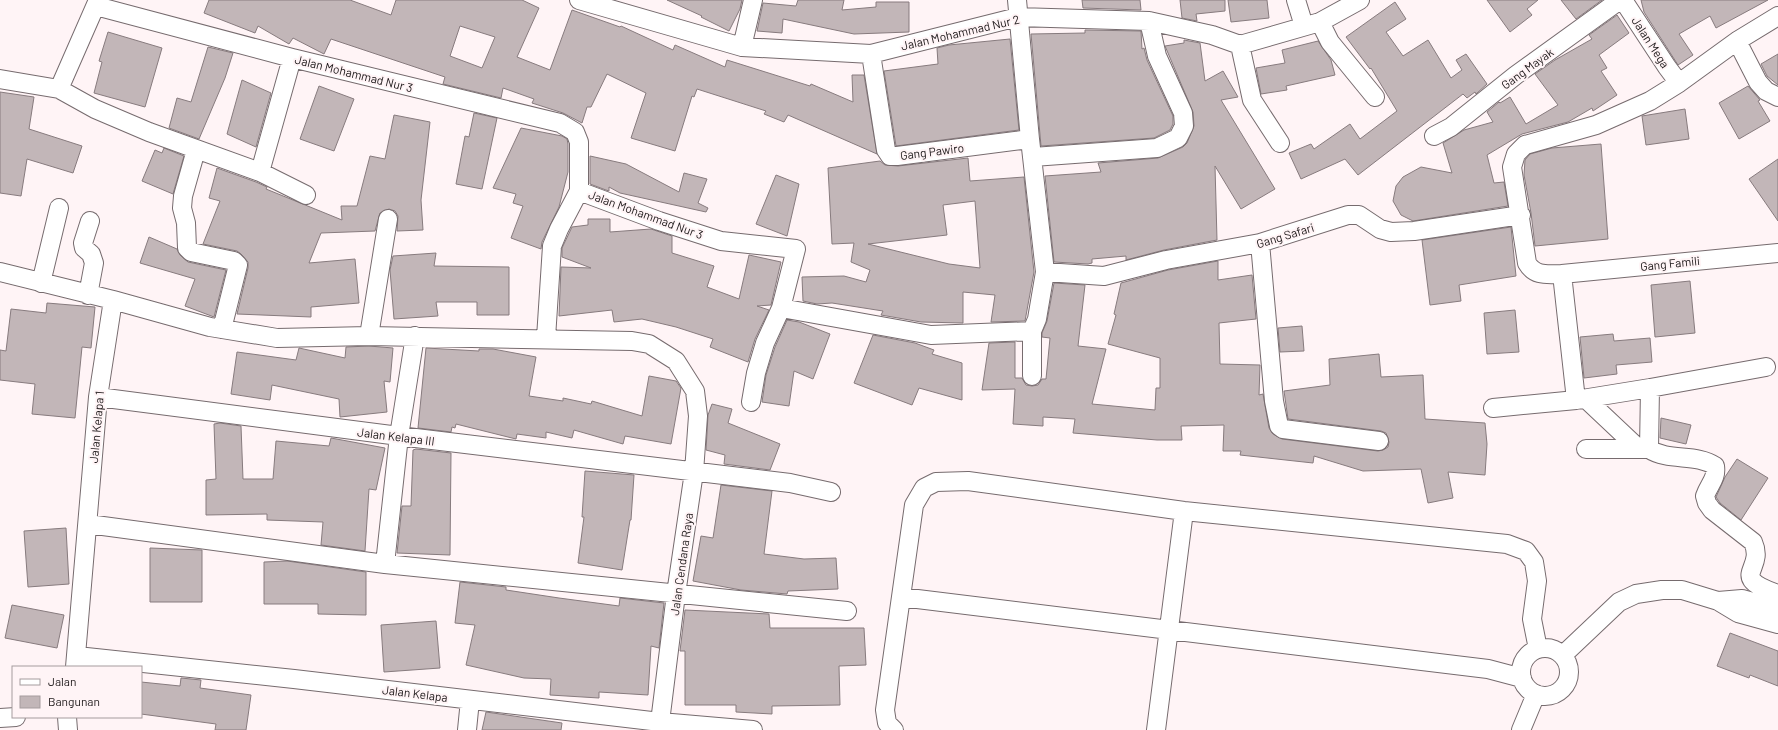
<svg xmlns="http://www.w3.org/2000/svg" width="1778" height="730" font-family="Barlow,sans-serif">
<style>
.building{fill:#c2b6b8;stroke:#877b7e;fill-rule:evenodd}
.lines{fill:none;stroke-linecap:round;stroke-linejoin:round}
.minor-casing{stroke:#766b6e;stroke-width:20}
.minor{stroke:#fff;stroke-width:18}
.labels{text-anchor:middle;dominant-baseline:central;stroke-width:4;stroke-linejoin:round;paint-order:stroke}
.street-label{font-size:12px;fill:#1d1819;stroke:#fff4f6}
</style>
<rect width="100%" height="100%" fill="#fff4f6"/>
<path class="building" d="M209,0H350L391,15L396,0H522L539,8L517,57L550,70L572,10L620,27L621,26L673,50L675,45L725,67L727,60L810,86L811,84L853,102L852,75H864L877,154L788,115L784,122L764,114L766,111L697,89L694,97L692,96L675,151L631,138L646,93L607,74L591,107H587L582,123L563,113L532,103L534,99L503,88L501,98L443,84L445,77L331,39L324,54L293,38L289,44L258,26L255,33L204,13ZM460,26L495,37L482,68L450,56Z
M667,0H742L740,9L729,31L701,17L702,16Z
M798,0H844L842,10L876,7V2H909V32L854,34L783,19L782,33L757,31L763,3L796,6Z
M1082,0H1140L1141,10L1083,8Z
M1180,0H1225V11L1196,14L1197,21L1182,18Z
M1228,0H1267L1269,18L1231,22Z
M1487,0H1538L1527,9L1532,15L1510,32Z
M1561,0H1602L1576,19Z
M1641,0H1768L1716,28L1710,16L1679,34L1693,55L1678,65L1644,12Z
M1395,2L1406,19L1386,32L1403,56L1428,40L1451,78L1462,70L1456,60L1466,54L1487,84L1476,94L1475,92L1467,98L1463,94L1358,175L1345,159L1301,179L1289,153L1311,144L1314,149L1350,124L1360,139L1397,111L1371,68L1370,69L1346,37Z
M1617,15L1629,33L1599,55L1607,68L1601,71L1617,95L1593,111L1592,108L1568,122L1522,134L1487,155L1494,183L1504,182L1508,206L1413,221L1401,215L1393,201L1396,186L1403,177L1421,167L1452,173L1443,143L1464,130L1493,122L1487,112L1499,102L1500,103L1510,97L1526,124L1558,105L1535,74L1555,60L1592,39L1589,35Z
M1085,30L1141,31L1142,49L1144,48L1147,60L1173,116V124L1170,130L1154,138L1041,146L1031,34L1085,33Z
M108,32L162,48L145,107L94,93L102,62L99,61Z
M1010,39L1019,130L896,146L884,71L938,64L937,48L949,45Z
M1184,40L1200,43L1205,81L1223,71L1238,97L1221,100L1275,189L1241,209L1215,166L1217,240L1164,250L1126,260V256L1092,259V263L1088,264L1054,262L1045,176L1101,172L1098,163L1158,158L1183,147L1187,143L1194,126L1193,112L1165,46L1184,43Z
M1318,41L1331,60L1335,75L1286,86L1287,90L1261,94L1256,68L1285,63L1282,50Z
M208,47L233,53L225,78L199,139L169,128L177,98L191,102Z
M1778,54V85L1767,76L1761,64Z
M242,80L271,93L256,147L227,134Z
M319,86L354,99L334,151L300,139Z
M1748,86L1760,100L1758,101L1770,121L1739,139L1719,103Z
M0,92L34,97L29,129L82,146L73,173L27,159L21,196L0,193Z
M1685,109L1689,139L1646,145L1642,116Z
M474,113L497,118L482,189L456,184L465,136L469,137Z
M394,115L430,122L421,200L423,230L397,231L398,216L395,211L389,209L380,213L375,231L321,233L309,263L355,259L359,303L311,307V317L237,314L248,268V262L241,254L237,251L203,244L220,201L209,198L217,168L256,182L267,187L266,189L342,220L341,206H357L370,156L385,159Z
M521,128L562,136L567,139L568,144V172L559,207L542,242L541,249L511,238L523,206L513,203L516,194L493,188Z
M1601,144L1608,239L1535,246L1531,213L1524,175L1525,160L1530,154L1552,148Z
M164,148L184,156L173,194L142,181L155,150L162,153Z
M590,156L626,164L679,192L684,173L707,179L698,203L708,208L706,212L620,193L609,187V191L606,190L590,184Z
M968,158L970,181L1024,177L1034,272L1025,321L991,322L995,295L963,292V323L921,322L881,315L883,311L832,303L817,304L803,301L802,277L844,276L866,282L870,270L851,262L854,243L832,244L828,168L880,161L885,165L898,166ZM975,201L980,268L949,264L868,244L947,235L943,205Z
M1778,159V221L1749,179Z
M776,175L799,184L787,236L756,224Z
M588,219H610V232L651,229L672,236V253L714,266L707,287L739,299L749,255L781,262L771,305L757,306L769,310L755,339L748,362L710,347L713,339L676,327L642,319L614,322L612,310L559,316L561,267L591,268L562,257V248L572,227L588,225Z
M1511,227L1516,276L1459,285L1461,301L1430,305L1422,240Z
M149,237L177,249L180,255L188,262L226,270L214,317L185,306L195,279L140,263Z
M436,253L434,266L509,267V315H477V302H436L438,316L394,319L390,270L393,256Z
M1218,261V280L1252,275L1256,319L1219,323L1220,364L1260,365L1259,395L1263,394L1269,428L1273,434L1282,439L1378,451L1383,450L1388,447L1389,442L1386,433L1381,431L1288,419L1284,391L1330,385L1329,359L1379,354L1381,377L1423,375L1425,419L1485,423L1487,444L1485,475L1448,472L1453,498L1428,503L1421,469L1363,471L1314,456L1313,463L1240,455L1241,451H1223L1224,425L1181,426L1182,440H1157L1073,433L1075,419L1043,417V426L1013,424L1015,389L982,390L989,343L1015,342V378H1022L1026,385L1032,386L1038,385L1042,379H1046L1050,338L1042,337V333L1047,321L1054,283L1085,285L1078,346L1106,349L1092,404L1155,410L1156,388H1160V358L1108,344L1116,315L1114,314L1121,283L1168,270Z
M1690,281L1695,333L1655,337L1651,285Z
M47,303L95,307L91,348L82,347L75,418L32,414L35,384L0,380V350L6,351L11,309L46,313Z
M1515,310L1519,352L1487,354L1484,313Z
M787,320L799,322L830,334L813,379L794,371L789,406L762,402L766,375L775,347Z
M1302,326L1304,351L1280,352L1278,328Z
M1613,334L1614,341L1650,338L1652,362L1616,365L1617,374L1584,378L1580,337Z
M873,335L915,343L934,350L932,354L962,363V400L919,388L912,405L854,383Z
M369,346L393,348L390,382L384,381L387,412L340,417L339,399L272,385L270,400L231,394L237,352L296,360L299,348L345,358L346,347Z
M426,348L479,351V349H493L536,357L529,396L563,401V398L591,404L592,401L642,416L649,376L676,381L681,388L671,444L625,436L623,444L574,430L572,438L546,432V438L517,434L516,439L456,424L455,428L452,427L451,432L418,428Z
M712,404L732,409L728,423L780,444L770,470L724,464L725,455L706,450L708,415Z
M1661,418L1691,425L1686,444L1660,438Z
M220,423L241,426L243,479H273L276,441L329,446L331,438L385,448L376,490L369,489L365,551L321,545L323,522L267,520V514L206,515V480L216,479L214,424Z
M416,449L451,453L450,555L397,553L402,506H411L413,450Z
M1737,459L1768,478L1741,520L1720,503L1716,497L1725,477Z
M585,471L634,475L631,520H630L622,570L578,563L584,517H582Z
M721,485L772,491L764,554L804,559L836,558L838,589L788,591L787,594L741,590L693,581L701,536L713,538Z
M66,528L69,584L28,587L24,531Z
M150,548L202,550V602H150Z
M287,561L366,572V615L318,614V604H264V562Z
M460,582L506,587V590L559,598L619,606L620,598L664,603L659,648L651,646L648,695L599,692V698L550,695L551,679L524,678L466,665L475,625L455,623Z
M12,605L64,615L57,648L5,638Z
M685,610L769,614L770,628H864L866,665L839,666L840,705L772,706V714L736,712V705H685V651H680Z
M436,621L440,668L384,672L381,625Z
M1730,633L1778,651V686L1750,675L1749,678L1717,666Z
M181,678L201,680L200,688L251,695L246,730H215L216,724L141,714V682L180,686Z
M486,712L562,723L561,730H482Z"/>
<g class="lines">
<defs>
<path id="minor" d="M579,0L742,47L871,54L1018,17L1149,21L1212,35L1240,45L1320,22L1360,0
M1296,0L1304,26
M1623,0L1667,67L1679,83
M96,6L292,58L560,123L575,132L579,142V191
M1778,16L1737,41L1679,83L1650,101L1596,125L1525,145L1516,154L1512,167L1527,263C1535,277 1548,274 1562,274L1778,253
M1320,22L1330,42L1375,97
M1737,41L1758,82L1766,91L1778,97
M1240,45L1252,100L1280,143
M742,47L753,0
M871,54L886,150L890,156H897L1030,139
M0,79L59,89L98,0
M59,89L95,109L149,132L260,172L306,195
M1434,136L1451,127L1516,75L1620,0
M196,150L183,196L182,208L186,223L187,248L191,252L234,261L238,265L222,329
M1033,157L1157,148L1178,138L1184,126L1183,113L1157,56L1149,21
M260,172L292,58
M579,191L659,221L721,241L796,249L781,308L765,343L756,373L751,402
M1260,243L1274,401L1279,426L1283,429L1379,441
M0,272L113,300L98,397L75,667
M1045,272L1104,276L1166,260L1260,243L1348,215H1359L1380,229L1391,232L1414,231L1521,215
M1562,274L1576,400L1650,388
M41,283L59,208
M88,295L94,263L91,254L84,248L83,243L90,221
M113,300L210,327L277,338L369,336L632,341L649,344L676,361L695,391L698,416L694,472L676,594L659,730
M781,308L931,335L1032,331L1037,319L1045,272L1030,139L1017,0
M369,336L388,219
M546,338L552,246L559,229L579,191
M1766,367L1650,388L1649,449C1669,462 1696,453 1715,466C1717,479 1709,484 1705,496L1707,503L1712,510L1753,542C1766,571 1726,576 1778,594
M1032,376V331
M98,397L399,436L790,483L831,492
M1587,400L1639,449
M1493,408L1576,400
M1586,449H1644
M88,524L385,564L847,611
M385,564L399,436L415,336
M901,597L1422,661L1488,669L1522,678
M1718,601L1742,599L1778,609
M1521 672a24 24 0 1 1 48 0a24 24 0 1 1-48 0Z
M1563,655L1619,602L1636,594L1662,590H1682L1718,601L1738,613L1778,624
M77,656L294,679L660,722L753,730
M67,717L68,730
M0,718L16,717
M467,730L470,700
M894,730L887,723L885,710L914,505L924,488L936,482L968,481L1184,511L1507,544L1526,551L1534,562L1537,581L1532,619L1538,649
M1156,730L1184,511
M1521,730L1536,694"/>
</defs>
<use href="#minor" class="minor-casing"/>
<use href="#minor" class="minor"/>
</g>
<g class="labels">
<g class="street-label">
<text transform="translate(960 32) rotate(-13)">Jalan Mohammad Nur 2</text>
<text transform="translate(1651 42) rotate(57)">Jalan Mega</text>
<text transform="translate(1527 68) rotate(-36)">Gang Mayak</text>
<text transform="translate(354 73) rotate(14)">Jalan Mohammad Nur 3</text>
<text transform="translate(932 151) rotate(-7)">Gang Pawiro</text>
<text transform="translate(646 214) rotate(20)">Jalan Mohammad Nur 3</text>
<text transform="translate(1285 235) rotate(-17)">Gang Safari</text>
<text transform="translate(1670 263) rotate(-6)">Gang Famili</text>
<text transform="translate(96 427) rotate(-85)">Jalan Kelapa 1</text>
<text transform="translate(396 436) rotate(7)">Jalan Kelapa III</text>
<text transform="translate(681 564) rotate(-82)">Jalan Cendana Raya</text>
<text transform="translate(415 693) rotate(7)">Jalan Kelapa</text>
</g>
</g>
<rect x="12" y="666" width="130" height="52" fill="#fff4f6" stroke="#a59c9e"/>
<rect x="20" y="679" width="20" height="6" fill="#ffffff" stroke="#a59c9e"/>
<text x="48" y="686" font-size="12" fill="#1d1819">Jalan</text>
<rect x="20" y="696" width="20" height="12" fill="#c2b6b8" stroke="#a59c9e"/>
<text x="48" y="706" font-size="12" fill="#1d1819">Bangunan</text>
</svg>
